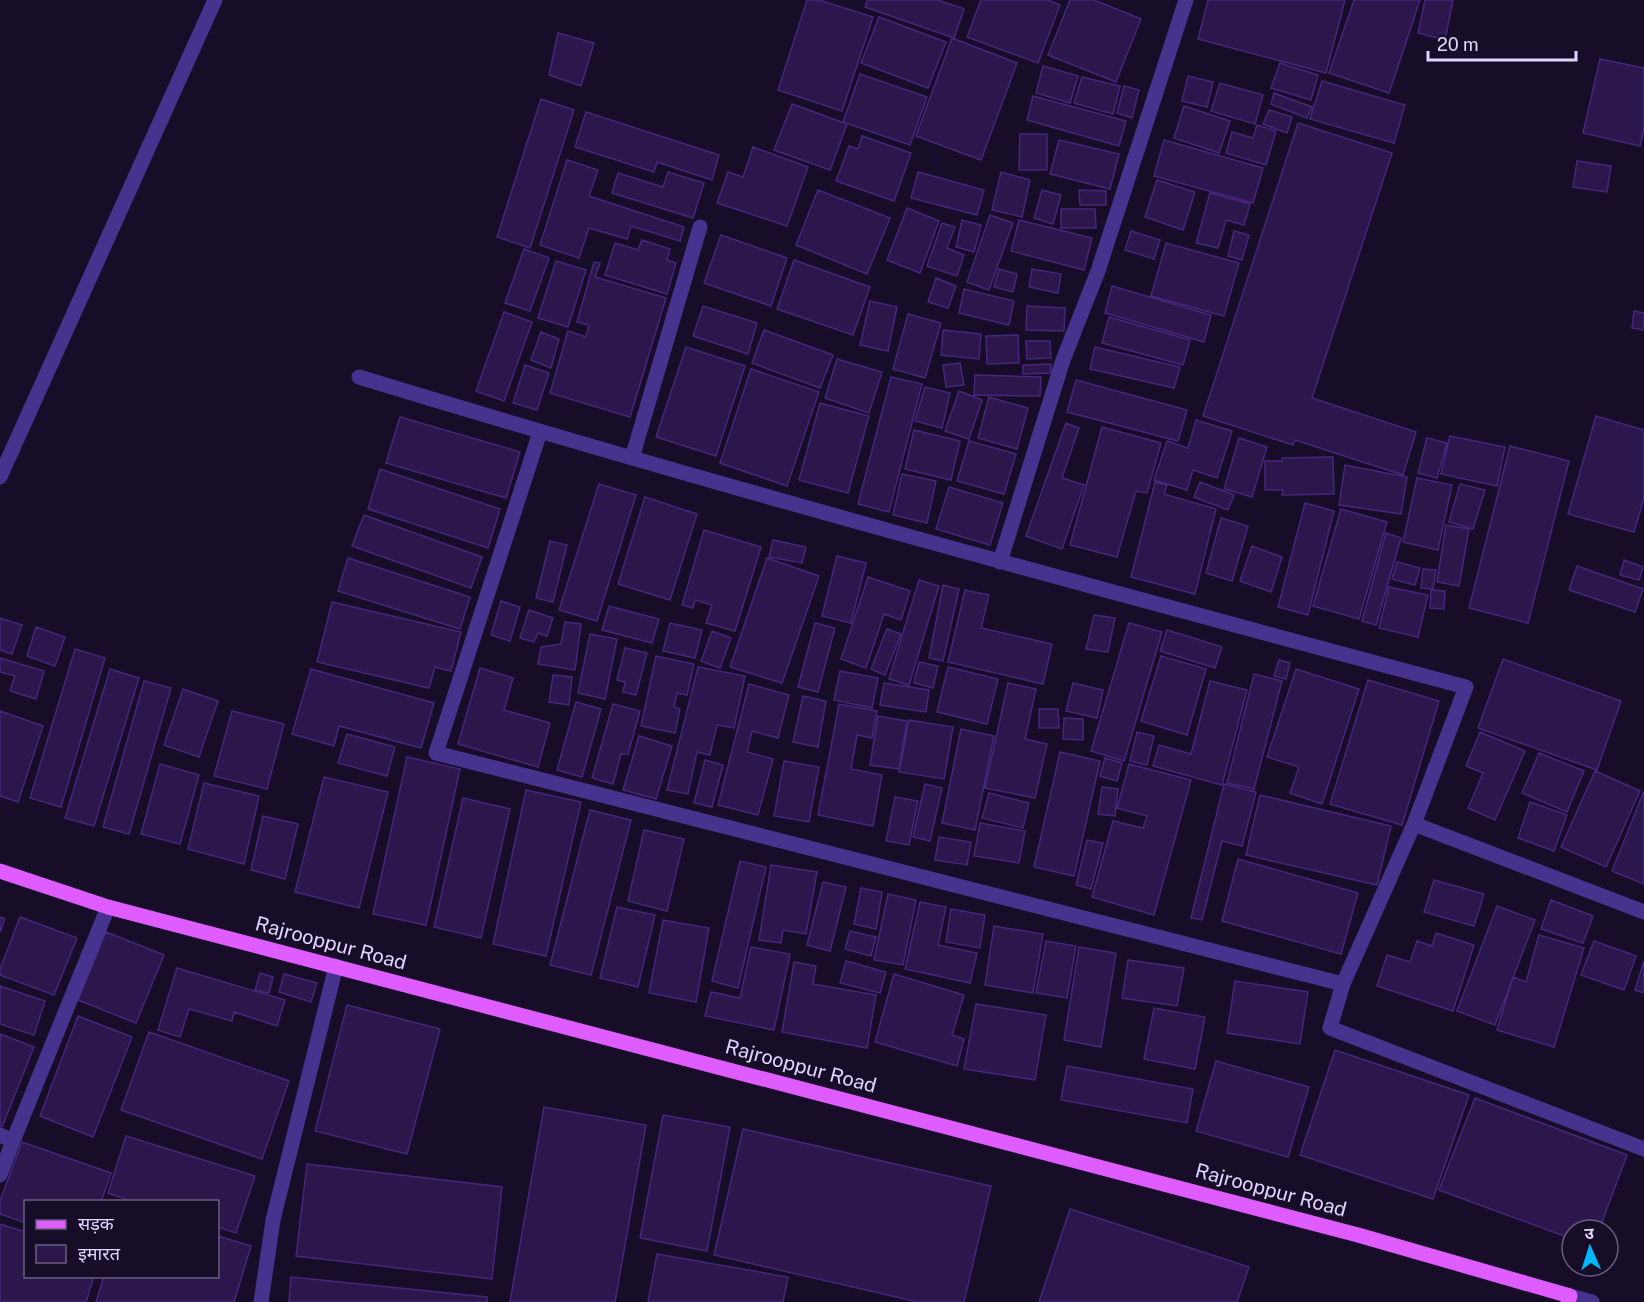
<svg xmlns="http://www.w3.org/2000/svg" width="1644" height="1302" font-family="'Public Sans','Noto Sans Devanagari',sans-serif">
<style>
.building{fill:#2b174c;stroke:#46267b;stroke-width:1.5}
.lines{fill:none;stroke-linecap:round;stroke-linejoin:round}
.minor{stroke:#46338d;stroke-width:15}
.major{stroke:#df5cff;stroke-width:15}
.labels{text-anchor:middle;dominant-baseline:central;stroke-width:4.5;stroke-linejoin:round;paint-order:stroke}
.street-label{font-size:20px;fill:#e1d5ff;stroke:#170d29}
</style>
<rect width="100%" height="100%" fill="#170d29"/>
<path class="building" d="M807,0H819L873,17L842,111L778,90Z
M867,0H938L964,9L954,38L865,7Z
M981,0H1048L1060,5L1038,63L967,37Z
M1070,0H1094L1141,19L1116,82L1048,55Z
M1208,0H1345L1326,73L1198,39Z
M1354,0H1420L1389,93L1329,73Z
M1425,0H1453L1445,40L1418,33Z
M879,17L946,42L928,88L861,63Z
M558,33L594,43L581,86L549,75Z
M952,38L1017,63L981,160L916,136Z
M1600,59L1644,68V129L1640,146L1583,133Z
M1280,63L1318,75L1311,100L1271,88Z
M1043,66L1078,76L1070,103L1036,93Z
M860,74L927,97L910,145L843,122Z
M1188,76L1213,82L1207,107L1182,101Z
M1082,77L1120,86L1113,114L1074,103Z
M1322,81L1405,105L1394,143L1310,119Z
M1220,83L1263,95L1255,124L1211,111Z
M1124,86L1139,90L1132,118L1117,113Z
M1274,93L1312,107L1307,118L1271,104Z
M1033,96L1126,121L1119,146L1027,120Z
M541,99L574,110L530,248L497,237Z
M792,104L847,124L830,170L774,150Z
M1184,106L1230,121L1219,153L1174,138Z
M1269,110L1292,117L1287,133L1263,124Z
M586,112L719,155L712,180L657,162L654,172L575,147Z
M1298,123L1392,153L1312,398L1416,432L1403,475L1295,440L1293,445L1203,416Z
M1257,125L1276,131L1266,165L1226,153L1232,132L1253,138Z
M1020,134H1047V170H1019Z
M862,136L911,153L894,201L836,181L849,146L858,149Z
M1059,140L1119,154L1110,189L1050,174Z
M1164,140L1263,168L1253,203L1154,176Z
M753,147L808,167L787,226L717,203L728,172L743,177Z
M567,160L598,170L589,196L684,227L680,241L631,226L627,239L589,228L579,258L540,245Z
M1577,161L1611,166L1607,192L1573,187Z
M668,172L704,183L693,218L612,193L618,173L663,187Z
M918,172L984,190L977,215L911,198Z
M1001,172L1030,180L1022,217L992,210Z
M1157,180L1195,192L1183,230L1145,217Z
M818,190L890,218L867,274L796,245Z
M1042,190L1061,195L1053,224L1034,218Z
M1079,190L1106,191V205H1080Z
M1210,193L1250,204L1244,225L1226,220L1218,248L1196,243Z
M907,208L939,221L920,273L887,260Z
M1061,209H1095L1096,228H1061Z
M990,215L1013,223L989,290L967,282Z
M962,220L981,225L974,252L956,247Z
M1019,220L1092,238L1084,270L1011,251Z
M942,223L955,227L947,248L964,255L957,276L927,266Z
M1131,231L1160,240L1154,259L1125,250Z
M1234,231L1249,235L1242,260L1228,256Z
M721,235L787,258L771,306L704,283Z
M642,240L670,249L667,260L676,263L667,294L605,275L615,243L638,250Z
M1166,243L1239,263L1224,316L1151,296Z
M524,249L549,258L530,311L505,303Z
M794,260L870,287L853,335L777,309Z
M556,261L586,270L568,327L538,318Z
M594,262L600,263L595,277L666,298L630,417L550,393L568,331L586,337L589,325L577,322Z
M999,269L1017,274L1013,292L994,287Z
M1032,269L1061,274L1058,293L1029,287Z
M936,278L956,286L948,308L928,302Z
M1112,286L1211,315L1204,342L1105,313Z
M964,289L1014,301L1009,325L959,313Z
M870,301L897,307L888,351L860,345Z
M703,306L757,323L748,354L693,336Z
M1027,306L1065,308L1064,331L1026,330Z
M1634,311L1644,313V330L1632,328Z
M504,312L532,322L504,401L476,391Z
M908,314L941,323L925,378L893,369Z
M1109,317L1190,340L1183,365L1102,343Z
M764,330L833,355L820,388L752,363Z
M943,330L981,334L979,359L941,355Z
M541,332L559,339L551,368L531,360Z
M1018,335L1019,363L987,364L986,336Z
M1026,341H1050L1051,358L1027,359Z
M686,347L745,366L716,456L656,437Z
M1095,347L1180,367L1174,388L1090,369Z
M837,359L882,372L869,413L825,398Z
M960,363L964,385L946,387L943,365Z
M1051,364V373L1023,374V365Z
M525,365L549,373L537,410L513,403Z
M751,369L819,392L787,486L720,463Z
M975,375L1041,377L1040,396L974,395Z
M891,377L922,384L889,512L858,504Z
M1076,380L1187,410L1178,441L1067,412Z
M925,387L950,393L942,428L915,421Z
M959,391L982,400L969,439L945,431Z
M989,397L1028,408L1017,449L978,438Z
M820,403L869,416L848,493L799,480Z
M1596,416L1644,430V498L1634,532L1568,514Z
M400,417L520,452L506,498L386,463Z
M1196,420L1232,431L1217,478L1193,470L1187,490L1154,480L1167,441L1188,448Z
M1066,423L1079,428L1062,478L1084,485L1062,549L1026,536Z
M1102,427L1161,443L1147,493L1136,491L1117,557L1070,545Z
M914,430L960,441L951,480L905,469Z
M1450,436L1505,447L1497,486L1441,474Z
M1239,438L1267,447L1252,497L1224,489Z
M1427,438L1447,443L1437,478L1418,473Z
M969,441L1016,454L1004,494L957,481Z
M1510,446L1569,461L1528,623L1469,608Z
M1333,457L1334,494L1282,495L1283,490H1265V461H1282V458Z
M1345,465L1407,477L1401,514L1339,505Z
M380,469L500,509L488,548L368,509Z
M902,474L936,481L927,523L893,515Z
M1417,478L1452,485L1438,550L1403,542Z
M1155,482L1167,485L1164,494L1216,509L1195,594L1131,577Z
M1200,482L1234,495L1228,510L1194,497Z
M599,484L636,495L597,621L559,610Z
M1460,484L1485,490L1473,529L1449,522Z
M949,487L1003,503L990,545L936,529Z
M645,497L697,514L670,600L618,584Z
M1305,503L1334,511L1308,615L1278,607Z
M1341,509L1387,522L1359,619L1313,606Z
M364,515L482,557L471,588L352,546Z
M1221,518L1248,526L1232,581L1206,573Z
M1446,525L1469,529L1459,586L1437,582Z
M704,530L761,547L735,631L706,623L712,605L695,600L693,608L682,605Z
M1386,533L1401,538L1376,625L1362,621Z
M773,540L806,547L802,563L769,557Z
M550,541L567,545L553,602L536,598Z
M1252,546L1282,557L1271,592L1240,581Z
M837,556L866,563L851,623L822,616Z
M348,558L470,597L460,629L338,591Z
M767,558L819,576L782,683L730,667Z
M1624,560L1643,567L1639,580L1620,575Z
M1397,562L1420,568L1415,585L1392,579Z
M1577,566L1643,589L1635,612L1569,590Z
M1423,569L1436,570L1433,589L1421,588Z
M868,577L910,591L901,620L884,614L866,668L841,659Z
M919,580L939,586L909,685L889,679Z
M943,585L959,589L943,661L929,658Z
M1389,587L1428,595L1418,637L1379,628Z
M965,590L989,595L981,628L1052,644L1043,684L948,662Z
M1431,590L1445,591L1444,609L1430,608Z
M501,601L520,607L510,641L491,635Z
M332,602L461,632L451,671L435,667L429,688L317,662Z
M609,606L659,619L652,643L602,630Z
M529,610L553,618L547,636L538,633L534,642L520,638Z
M1094,615L1115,618L1108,652L1086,649Z
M0,618L22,625L12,654L0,650Z
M565,622L581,624L575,670L538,664L541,647L561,644Z
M670,623L702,630L695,658L663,651Z
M815,623L835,628L818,692L798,687Z
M1129,623L1162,632L1124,761L1091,751Z
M36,627L65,637L55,666L27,656Z
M887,629L901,634L885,675L871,669Z
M1167,630L1222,647L1215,668L1160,651Z
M712,631L731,638L720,668L701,661Z
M590,634L617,639L605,699L578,693Z
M625,648L647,653L636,695L623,692L625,682L617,680Z
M75,649L105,658L61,807L30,798Z
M656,656L694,664L687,695L677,693L674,707L680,709L675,733L641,726Z
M1161,656L1206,669L1187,735L1141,721Z
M0,658L44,671L36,699L10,691L15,676L0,672Z
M1503,659L1621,701L1597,770L1478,728Z
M1279,660L1290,663L1286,679L1274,676Z
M919,662L938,666L933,688L914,683Z
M698,667L745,676L734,728L717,725L710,755L697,752L688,794L667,790Z
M948,667L998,679L987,724L937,712Z
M480,668L513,678L504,710L550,723L538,767L458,744Z
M110,669L139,678L94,826L65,818Z
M311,669L434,703L421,748L339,726L334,746L292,734Z
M1296,669L1359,689L1322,804L1290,793L1299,767L1267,757Z
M840,671L878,678L872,708L834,700Z
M1254,674L1282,681L1254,789L1227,783Z
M553,675L572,677L569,705L549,702Z
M1368,680L1439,701L1402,825L1330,804Z
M144,681L171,688L129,834L103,827Z
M1210,681L1247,690L1222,785L1153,766L1159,745L1191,754Z
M884,683L929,690L926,712L880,705Z
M1008,683L1036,689L1025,739L1047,744L1035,798L985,788Z
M1073,683L1103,690L1097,718L1066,711Z
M749,684L789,695L778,738L752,731L747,752L773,759L758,815L718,805Z
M183,689L218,701L199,757L164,745Z
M803,696L826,701L818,747L793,742Z
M576,702L601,709L582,777L557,770Z
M613,704L640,711L628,754H621L613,784L592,778Z
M839,704L877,711L872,738L857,735L851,769L882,775L873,826L818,815Z
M1039,709H1058L1059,728H1039Z
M0,711L43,726L18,802L0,796Z
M232,711L284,724L267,789L214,776Z
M878,716L907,721L899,769L870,765Z
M1064,718L1083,719V740L1063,739Z
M909,720L953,727L944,779L899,772Z
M961,729L994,736L975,830L942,823Z
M1137,732L1154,736L1147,765L1130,761Z
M1480,732L1525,751L1495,820L1468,808L1483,773L1466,766Z
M347,734L395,747L387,776L338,763Z
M639,736L672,746L656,799L623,790Z
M1060,752L1100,761L1074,876L1034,867Z
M1539,753L1584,771L1567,812L1522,793Z
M407,757L460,769L426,925L373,914Z
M1105,758L1122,763L1117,781L1100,776Z
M705,760L723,765L712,807L694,803Z
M784,761L819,767L809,822L774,816Z
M160,764L199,775L180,844L141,834Z
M1129,764L1191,780L1154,915L1092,897L1113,821L1143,828L1147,816L1117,808Z
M1595,771L1640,791L1606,867L1561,847Z
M324,777L388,792L359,908L295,892Z
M204,783L259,796L244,864L188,849Z
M925,784L942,788L930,841L913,837Z
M1224,784L1256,792L1242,846L1222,841L1202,920L1191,918Z
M1102,787L1118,789L1115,816L1098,814Z
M526,790L581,802L546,956L493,944Z
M1644,791V884L1612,871Z
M989,793L1029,803L1023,828L982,818Z
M1260,795L1391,826L1377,885L1246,855Z
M895,797L918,801L909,845L886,841Z
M463,798L510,809L481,938L434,927Z
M1530,802L1567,815L1554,851L1518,838Z
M590,810L631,820L591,975L550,965Z
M263,816L298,824L285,879L251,870Z
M980,823L1025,831L1019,863L974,856Z
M644,830L684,839L667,911L628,901Z
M939,837L971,842L967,865L935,860Z
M1087,840L1103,843L1091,889L1076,885Z
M1238,859L1358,893L1341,954L1222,921Z
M740,861L766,867L738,988L712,981Z
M771,865L817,872L806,934L783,930L781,943L759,940Z
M1434,880L1484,894L1474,926L1424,912Z
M823,882L846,887L830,951L807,945Z
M861,888L882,892L876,929L854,924Z
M888,894L916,900L903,965L874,960Z
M1551,900L1593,916L1583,943L1541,929Z
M920,902L946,907L938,945L977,953L970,983L905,969Z
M1497,906L1535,920L1495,1025L1457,1011Z
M617,907L655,915L638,987L600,978Z
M951,909L985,915L980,948L946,942Z
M0,917L5,919L0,932Z
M20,917L77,938L54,995L0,975V969Z
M663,920L709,928L696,1002L649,993Z
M994,926L1043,934L1033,993L985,985Z
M850,931L876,937L871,956L845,949Z
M106,932L164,955L136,1023L78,1000Z
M1436,933L1474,945L1453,1011L1377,986L1387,955L1410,962L1417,941L1432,946Z
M1539,935L1584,948L1554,1047L1497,1030L1513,977L1526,982Z
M1046,941L1076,946L1067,998L1036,993Z
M1594,941L1636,956L1624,990L1581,975Z
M751,947L790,954L774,1030L705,1016L711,992L740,998Z
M1079,947L1116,953L1101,1047L1064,1040Z
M1128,960L1184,968L1177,1006L1122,998Z
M846,961L886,972L880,993L840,983Z
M1644,961V993L1635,990Z
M794,962L816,966L813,984L876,995L867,1048L782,1032Z
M177,968L285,1000L277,1026L234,1012L232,1021L189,1009L180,1037L158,1030Z
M260,973L273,977L269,993L255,990Z
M284,974L317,983L311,1002L279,992Z
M894,974L964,995L952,1035L964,1039L957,1066L875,1042Z
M1235,981L1308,992L1300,1044L1227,1033Z
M0,986L45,1001L34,1035L0,1024Z
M976,1004L1046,1015L1035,1080L964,1069Z
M347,1005L440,1029L407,1154L315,1131Z
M1154,1008L1205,1017L1195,1069L1144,1059Z
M78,1016L132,1037L93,1137L40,1116Z
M149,1032L289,1081L262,1159L121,1110Z
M0,1034L34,1047L2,1127L0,1126Z
M1335,1050L1469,1095L1433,1199L1300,1155Z
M1216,1061L1309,1087L1288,1157L1196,1131Z
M1067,1066L1193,1089L1187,1123L1061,1100Z
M1475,1098L1627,1155L1599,1230H1572V1239L1439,1190Z
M544,1107L646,1125L615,1302H510Z
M663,1115L730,1127L707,1251L640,1238Z
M743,1129L991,1186L964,1302H918L714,1255Z
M126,1136L255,1176L236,1233L218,1227V1202H134L108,1193Z
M22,1142L111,1173L101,1202H26V1223L0,1214V1201Z
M307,1164L502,1187L492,1279L296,1256Z
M1070,1209L1249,1267L1237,1302H1039Z
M0,1224L26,1232V1276H94L86,1302H0Z
M218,1236L251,1246L234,1302H96L104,1276H218Z
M657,1254L788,1277L783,1302H648Z
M291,1277L487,1297V1302H289Z"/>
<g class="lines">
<path class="minor" d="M359,377C726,489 1096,588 1466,687L1414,824L1343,984L1330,1028L1644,1149
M540,432L436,753L1343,984
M632,458L700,227
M0,477L215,0
M1000,562L1063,360L1098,271L1186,0
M1414,824L1644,912
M0,1135L13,1141L108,907
M0,1175L13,1141
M1570,1296L1592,1302
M261,1302L273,1220L336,966"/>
<path class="major" d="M0,871L108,907L1358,1235L1570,1296L1568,1302"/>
</g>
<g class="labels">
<g class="street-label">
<text transform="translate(331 943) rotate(15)">Rajrooppur Road</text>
<text transform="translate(801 1066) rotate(15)">Rajrooppur Road</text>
<text transform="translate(1271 1190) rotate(15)">Rajrooppur Road</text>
</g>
</g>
<rect x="24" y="1200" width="195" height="78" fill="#170d29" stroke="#685d7f" stroke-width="1.5"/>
<rect x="36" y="1220" width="30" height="9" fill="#df5cff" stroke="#685d7f" stroke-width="1.5"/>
<text x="78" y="1230" font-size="18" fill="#e1d5ff">सड़क</text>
<rect x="36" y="1245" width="30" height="18" fill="#2b174c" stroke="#685d7f" stroke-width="1.5"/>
<text x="78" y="1260" font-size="18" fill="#e1d5ff">इमारत</text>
<g transform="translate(1590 1248) rotate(357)"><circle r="28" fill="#170d29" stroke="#685d7f" stroke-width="1.5"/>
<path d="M0-4.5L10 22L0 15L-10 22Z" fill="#01b8ff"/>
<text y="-9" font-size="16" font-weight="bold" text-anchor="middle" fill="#e1d5ff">उ</text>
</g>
<path d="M1428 51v9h148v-9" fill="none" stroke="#e1d5ff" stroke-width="3"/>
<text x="1437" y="51" font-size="18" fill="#e1d5ff" stroke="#170d29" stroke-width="4.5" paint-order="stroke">20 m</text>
</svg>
